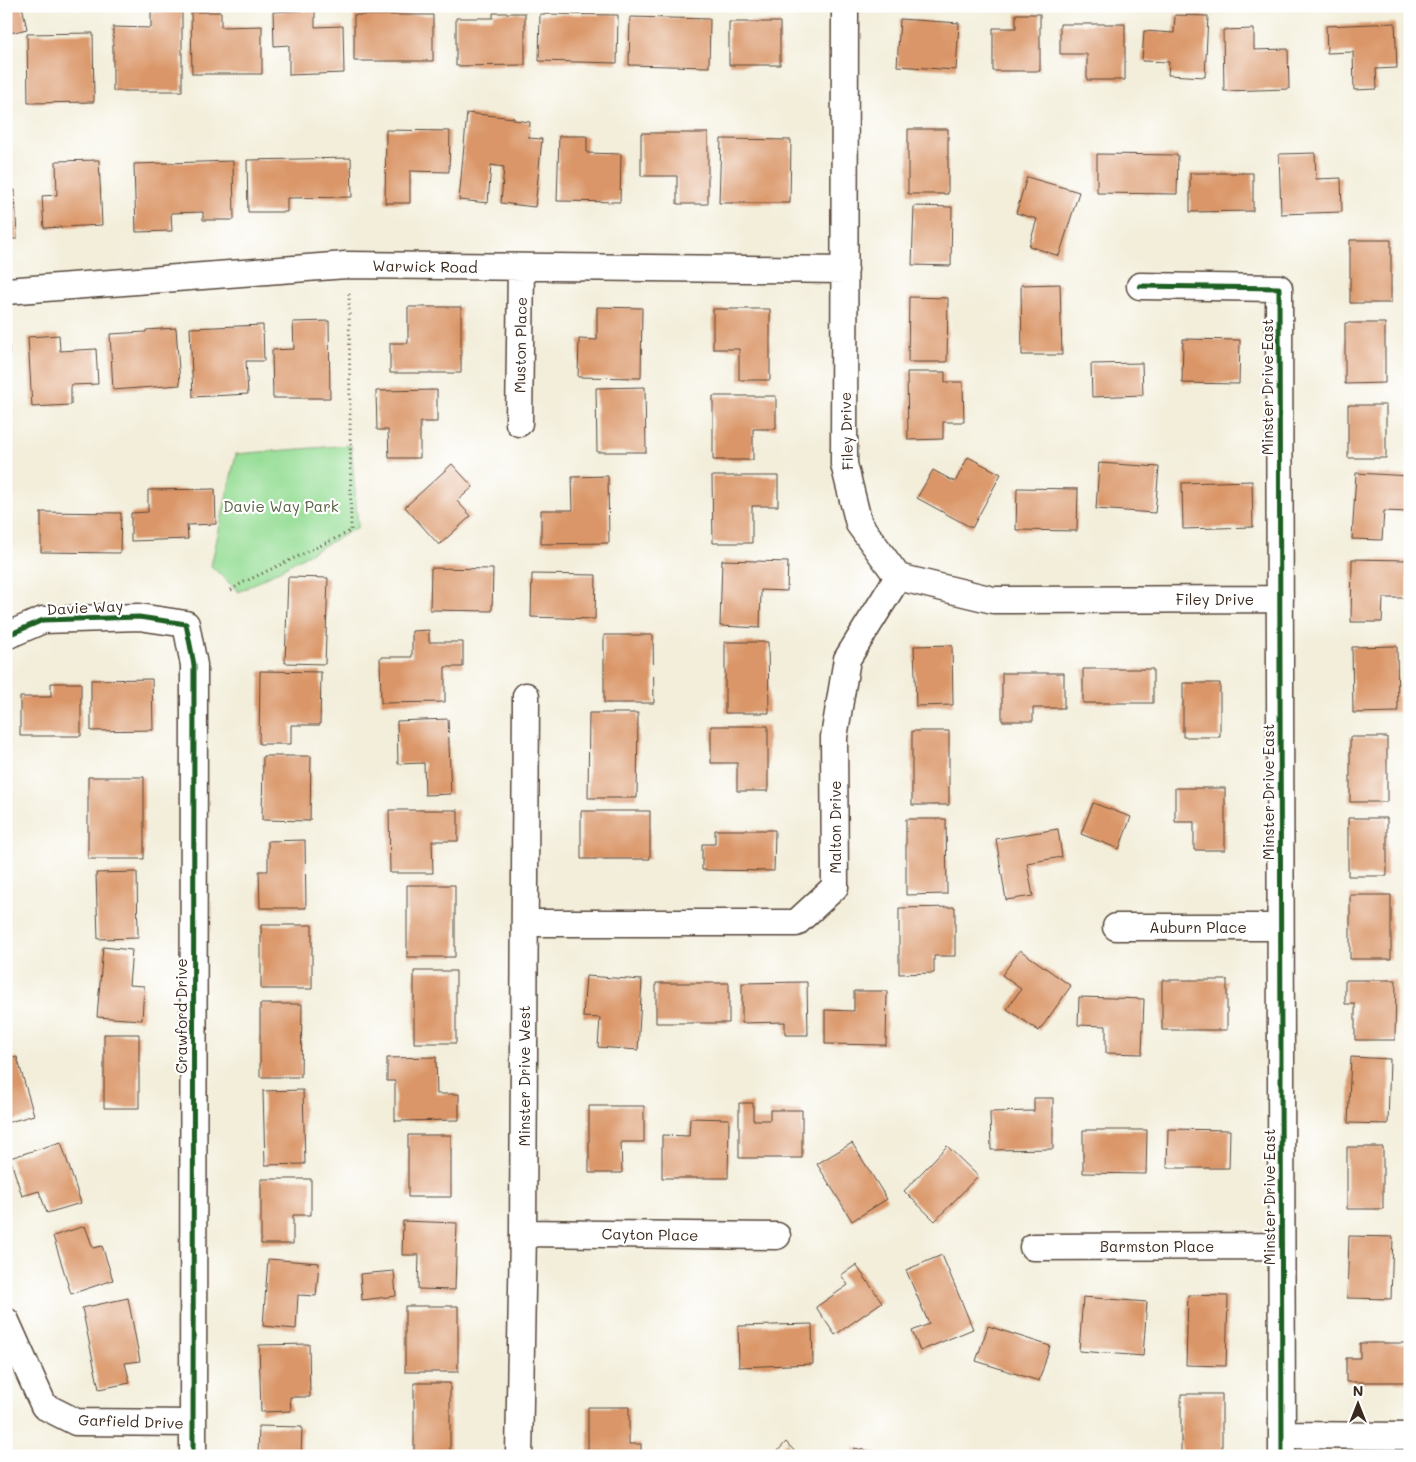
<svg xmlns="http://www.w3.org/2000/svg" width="1416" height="1462" font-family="Mali,sans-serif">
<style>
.green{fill:#98de97;stroke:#6a845a}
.building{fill:#da9667}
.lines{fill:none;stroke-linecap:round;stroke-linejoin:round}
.street-casing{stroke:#57473a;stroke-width:29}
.path{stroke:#57473a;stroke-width:3;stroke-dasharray:1 4;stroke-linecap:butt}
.street{stroke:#fff;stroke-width:26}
.cycleway-casing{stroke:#fff;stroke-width:8}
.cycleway{stroke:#1b5e20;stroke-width:5}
.labels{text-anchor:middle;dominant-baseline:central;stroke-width:4.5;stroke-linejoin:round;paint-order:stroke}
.street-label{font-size:15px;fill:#3b2a1e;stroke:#fff}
.park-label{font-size:15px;fill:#576042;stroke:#fff}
</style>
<rect width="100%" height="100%" fill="#fff"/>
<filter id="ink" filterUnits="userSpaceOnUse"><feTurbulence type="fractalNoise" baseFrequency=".02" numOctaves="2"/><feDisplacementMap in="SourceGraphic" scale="10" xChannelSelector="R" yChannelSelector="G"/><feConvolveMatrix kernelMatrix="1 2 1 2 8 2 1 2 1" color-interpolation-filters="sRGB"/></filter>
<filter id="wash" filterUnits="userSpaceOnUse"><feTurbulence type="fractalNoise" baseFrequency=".0096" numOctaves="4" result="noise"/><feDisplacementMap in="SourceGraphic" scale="20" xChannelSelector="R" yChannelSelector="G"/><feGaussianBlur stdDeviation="1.12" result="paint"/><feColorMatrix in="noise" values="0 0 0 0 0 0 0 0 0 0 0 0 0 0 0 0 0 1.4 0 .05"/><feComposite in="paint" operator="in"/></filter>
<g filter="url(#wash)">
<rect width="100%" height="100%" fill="#f3eeda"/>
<path class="green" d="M351,445L358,527L239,592L211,566L236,454Z"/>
<g id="blocks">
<path class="building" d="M6,6H22L27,29L6,34Z
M315,10V27L343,26L344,73L289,75V45L274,46L273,12Z
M151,12H182V91H113V27L151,28Z
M191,12H221V27L262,26V74H192Z
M493,13H525V65L456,66V18H493Z
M540,14L618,15L617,63L539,61Z
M1016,14H1040V71H993V28H1016Z
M354,15H433V61H354Z
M1175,15L1208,16L1205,77L1168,75L1169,62L1142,61L1144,31L1174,33Z
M630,17L710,19L709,67L629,65Z
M900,19L959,23L956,70L897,66Z
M729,22H780V65H729Z
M1395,23L1397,68L1376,69L1377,89L1354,90L1353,52L1327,53L1326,26Z
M1060,24H1125V80H1087V54H1060Z
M1254,29V50L1288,49L1289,89L1224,91L1223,30Z
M93,33L94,102L28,103L27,34Z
M467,113L514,118V120L530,122L529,138L542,139L535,207L501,203L504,167L491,165L488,203L459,200Z
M908,129H948V194H908Z
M386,130L450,131L449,172L410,171V203H385Z
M641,133H708V204H677V176H641Z
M559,136H587V153L621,154L620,202L557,201Z
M721,139L791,140L790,203H719Z
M1315,153L1316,179L1341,178L1342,212L1281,214L1279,154Z
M1097,154L1178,155L1177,194L1097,193Z
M351,158L352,197L287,198V212H248L247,160Z
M99,160L102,225L44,228L42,196L57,195L56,161Z
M233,161L234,220H203V212L171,213L172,231L136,232L134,164Z
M1190,173H1253V211L1190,212Z
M1027,177L1079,192L1059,256L1029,246L1037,219L1016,213Z
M6,190H15L17,239H6Z
M914,206L952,207L951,266L912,265Z
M1350,240H1391V303H1350Z
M1060,284L1062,355H1022L1021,285Z
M909,297L948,298L947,362H908Z
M408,307H461V373H390V343H408Z
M597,307L642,308L641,378L578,377L579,339L597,340Z
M713,309H770V380H739V349H713Z
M329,321L330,398H273L272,350L294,349L293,322Z
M1345,323H1385V383L1345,384Z
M263,325L264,361H246L248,394L193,397L190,328Z
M176,328L180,385L113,390L110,334L146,332V330Z
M59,335L60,351L96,349L98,384L71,385V405L32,407L28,337Z
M1183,339L1240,340L1239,384L1182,383Z
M6,342H9L10,400H6Z
M1142,363L1143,395L1092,397L1091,364Z
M907,372H945V382H963L964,422H943V439L908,440Z
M645,387L646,452H597L596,388Z
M437,390V422H420V458H389L388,430H377L376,391Z
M713,396H776V429H753V460H713Z
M1348,405H1386V458H1348Z
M968,457L1001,474L972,528L917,498L933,470L955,482Z
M1099,463L1159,467L1155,513L1096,509Z
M452,464L473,487L457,501L471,516L439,545L405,507Z
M1356,473L1410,476L1408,512L1384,511L1382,540L1352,539Z
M608,476L609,543L541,544V510H573L572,477Z
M712,476H778V506H752V543H713Z
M1252,481L1253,527L1183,529L1182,483Z
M1017,488L1078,489L1077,531L1016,530Z
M215,489L216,524L187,525L188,539L131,541V513L148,512V490Z
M41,512L121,513L120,553L41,552Z
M1352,559L1407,560V598H1383L1382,622H1351Z
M722,560L788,562L787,591L761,590L760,628L720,626Z
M431,568L493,569L492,611L430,610Z
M532,574L596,575L595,619L531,617Z
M288,577L328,578L325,664L285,663Z
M429,630V642H463V667H445V702L381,703L380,657H412V631Z
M604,635H653L654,703H604Z
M725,642H768L769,713H725Z
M952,645L953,705L916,706L914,646Z
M1397,646L1398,712L1353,713L1352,647Z
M1083,669H1153V703H1083Z
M260,671L321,672L320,725H291V744H259Z
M1002,673H1064V708H1033V721H1002Z
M152,679L153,730L91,731V680Z
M51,683H81V736H20V697H51Z
M1183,683H1220V737H1183Z
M589,713H638L637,798H588Z
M448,719L451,794L425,795L424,763L398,764L397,721Z
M711,726H768V791H737V763H711Z
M912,731H949V805H912Z
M1350,737H1387V802H1350Z
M263,756H311L310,821L262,820Z
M88,777H144V859H88Z
M1175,788H1225V850H1194V822H1175Z
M1093,803L1131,817L1119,849L1081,834Z
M389,810H458V841H432L433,873H390Z
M581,811H650V859H581Z
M1348,818H1387V876H1348Z
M906,819H946L947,894L906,895Z
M1058,829L1062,857L1027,863L1033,896L1006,900L996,839Z
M715,830H775L774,871L702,870V844H715Z
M305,840L306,908H260L259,871H268V841Z
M137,872L138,938L98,939L96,873Z
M407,885H455V957H407Z
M1350,895H1391V959H1350Z
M955,907V956H934V973L899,974V908Z
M261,925H312V989H261Z
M103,947L132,950L129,985L144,986L142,1020L97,1017Z
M1020,950L1071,986L1039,1031L1007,1009L1021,989L1002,975Z
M414,971H456V1043H414Z
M586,976L642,980L638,1050L598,1047L600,1018L583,1017Z
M1162,980H1227V1030H1162Z
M1345,980H1396L1395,1040H1355V1004H1345Z
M807,982L808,1035H785V1022L742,1023V983Z
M656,983H729V1023H656Z
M854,991H887L886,1045L825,1044V1010L854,1011Z
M1079,997L1144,999L1142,1054L1106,1053V1026L1078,1025Z
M260,1004H302L301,1077H260Z
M104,1034H139V1108H104Z
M17,1057L34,1115L6,1123V1060Z
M436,1057L437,1094H459V1120L395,1121V1081H387V1058Z
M1351,1057L1390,1059L1388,1124L1348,1123Z
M303,1090L305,1164L265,1165L263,1091Z
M1034,1098H1053V1149L991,1150L990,1112L1034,1111Z
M739,1103H753V1120H770V1110H802V1158H739Z
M589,1106H644V1142H621L622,1173H589Z
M690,1118L729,1119L728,1178H662V1135L689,1136Z
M1168,1129L1230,1130L1229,1168H1167Z
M1083,1130H1147L1146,1174L1083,1173Z
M408,1135H451V1197H408Z
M61,1142L81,1203L47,1213L39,1191L22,1196L10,1158Z
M852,1143L887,1199L852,1221L817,1164Z
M947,1146L978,1176L935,1221L904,1191Z
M1347,1147H1383V1209H1347Z
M261,1179H311V1215H293V1244H261Z
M403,1221L457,1223L455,1290L418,1289L419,1255H402Z
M85,1226L93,1248L102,1246L113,1280L71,1294L53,1236Z
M1349,1236L1393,1237L1391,1299L1347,1298Z
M942,1255L973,1329L920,1351L912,1331L929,1324L906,1270Z
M268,1259L319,1263L316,1296L298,1295L296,1329L263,1326Z
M856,1265L882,1302L835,1335L816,1307L848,1285L841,1275Z
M394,1271L396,1296L362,1300L360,1274Z
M1188,1295L1228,1296L1226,1366L1186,1365Z
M1083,1297L1147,1302L1143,1356L1079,1351Z
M128,1298L140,1361L125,1363L130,1383L99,1389L82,1308Z
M405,1306H458V1372H405Z
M812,1324L813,1364L739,1367L738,1326Z
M988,1326L1050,1346L1039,1381L976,1361Z
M1360,1343H1410V1382H1346V1358H1360Z
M309,1344L310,1397H290L291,1411L261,1412L259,1345Z
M414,1383H450V1456H414Z
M1181,1394H1222V1454H1181Z
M588,1407H629V1444H641V1456H588Z
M259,1426L302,1427L301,1456H258Z
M786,1442L799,1456H773Z
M854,1448L886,1455V1456H853Z"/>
</g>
</g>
<g filter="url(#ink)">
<use href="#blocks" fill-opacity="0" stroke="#57473a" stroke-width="1"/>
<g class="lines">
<defs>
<path id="street" d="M845,6L844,464L859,524L898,577L993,600L1280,599
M1140,286L1279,288L1282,1456
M6,291L346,265L845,270
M519,423L521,267
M6,636L43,620L139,617L186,624L194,665L193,1456
M525,923H796L835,887L834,737L847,659L898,577
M1116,927H1280
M523,1233L777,1236
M1033,1247L1281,1246
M6,1321L44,1406L76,1422L193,1423
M1282,1435L1410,1436
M519,1456L523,1233L526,696"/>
</defs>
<use href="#street" class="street-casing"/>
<path class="path" d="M231,590L242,583L351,531L349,293"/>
<use href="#street" class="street"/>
<defs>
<path id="cycleway" d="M1140,286L1279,288L1282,1456
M6,636L43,620L139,617L186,624L194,665L193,1456"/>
</defs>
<use href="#cycleway" class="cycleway-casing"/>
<use href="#cycleway" class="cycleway"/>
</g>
</g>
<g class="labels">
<g class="street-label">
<text transform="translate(425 266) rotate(1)">Warwick Road</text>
<text transform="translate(520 345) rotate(-89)">Muston Place</text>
<text transform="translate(1267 387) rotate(-90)">Minster Drive East</text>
<text transform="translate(846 431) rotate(-92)">Filey Drive</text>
<text x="1215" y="599">Filey Drive</text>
<text transform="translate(85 607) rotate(-3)">Davie Way</text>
<text transform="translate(1268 792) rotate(-90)">Minster Drive East</text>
<text transform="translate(835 827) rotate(-90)">Malton Drive</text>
<text x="1198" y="927">Auburn Place</text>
<text transform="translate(181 1016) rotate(-90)">Crawford Drive</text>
<text transform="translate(524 1076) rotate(-90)">Minster Drive West</text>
<text transform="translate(1269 1197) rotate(-90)">Minster Drive East</text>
<text transform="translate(650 1234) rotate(1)">Cayton Place</text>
<text x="1157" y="1246">Barmston Place</text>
<text transform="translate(131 1421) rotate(2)">Garfield Drive</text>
</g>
<g class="park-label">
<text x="281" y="506">Davie Way Park</text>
</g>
</g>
<rect width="1416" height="1462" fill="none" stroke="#fff" stroke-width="25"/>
<g transform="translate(1358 1404)" stroke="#ffffff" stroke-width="4" paint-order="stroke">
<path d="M0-4L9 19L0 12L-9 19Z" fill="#3b2a1e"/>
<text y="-8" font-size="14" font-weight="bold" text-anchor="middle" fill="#3b2a1e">N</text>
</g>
</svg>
